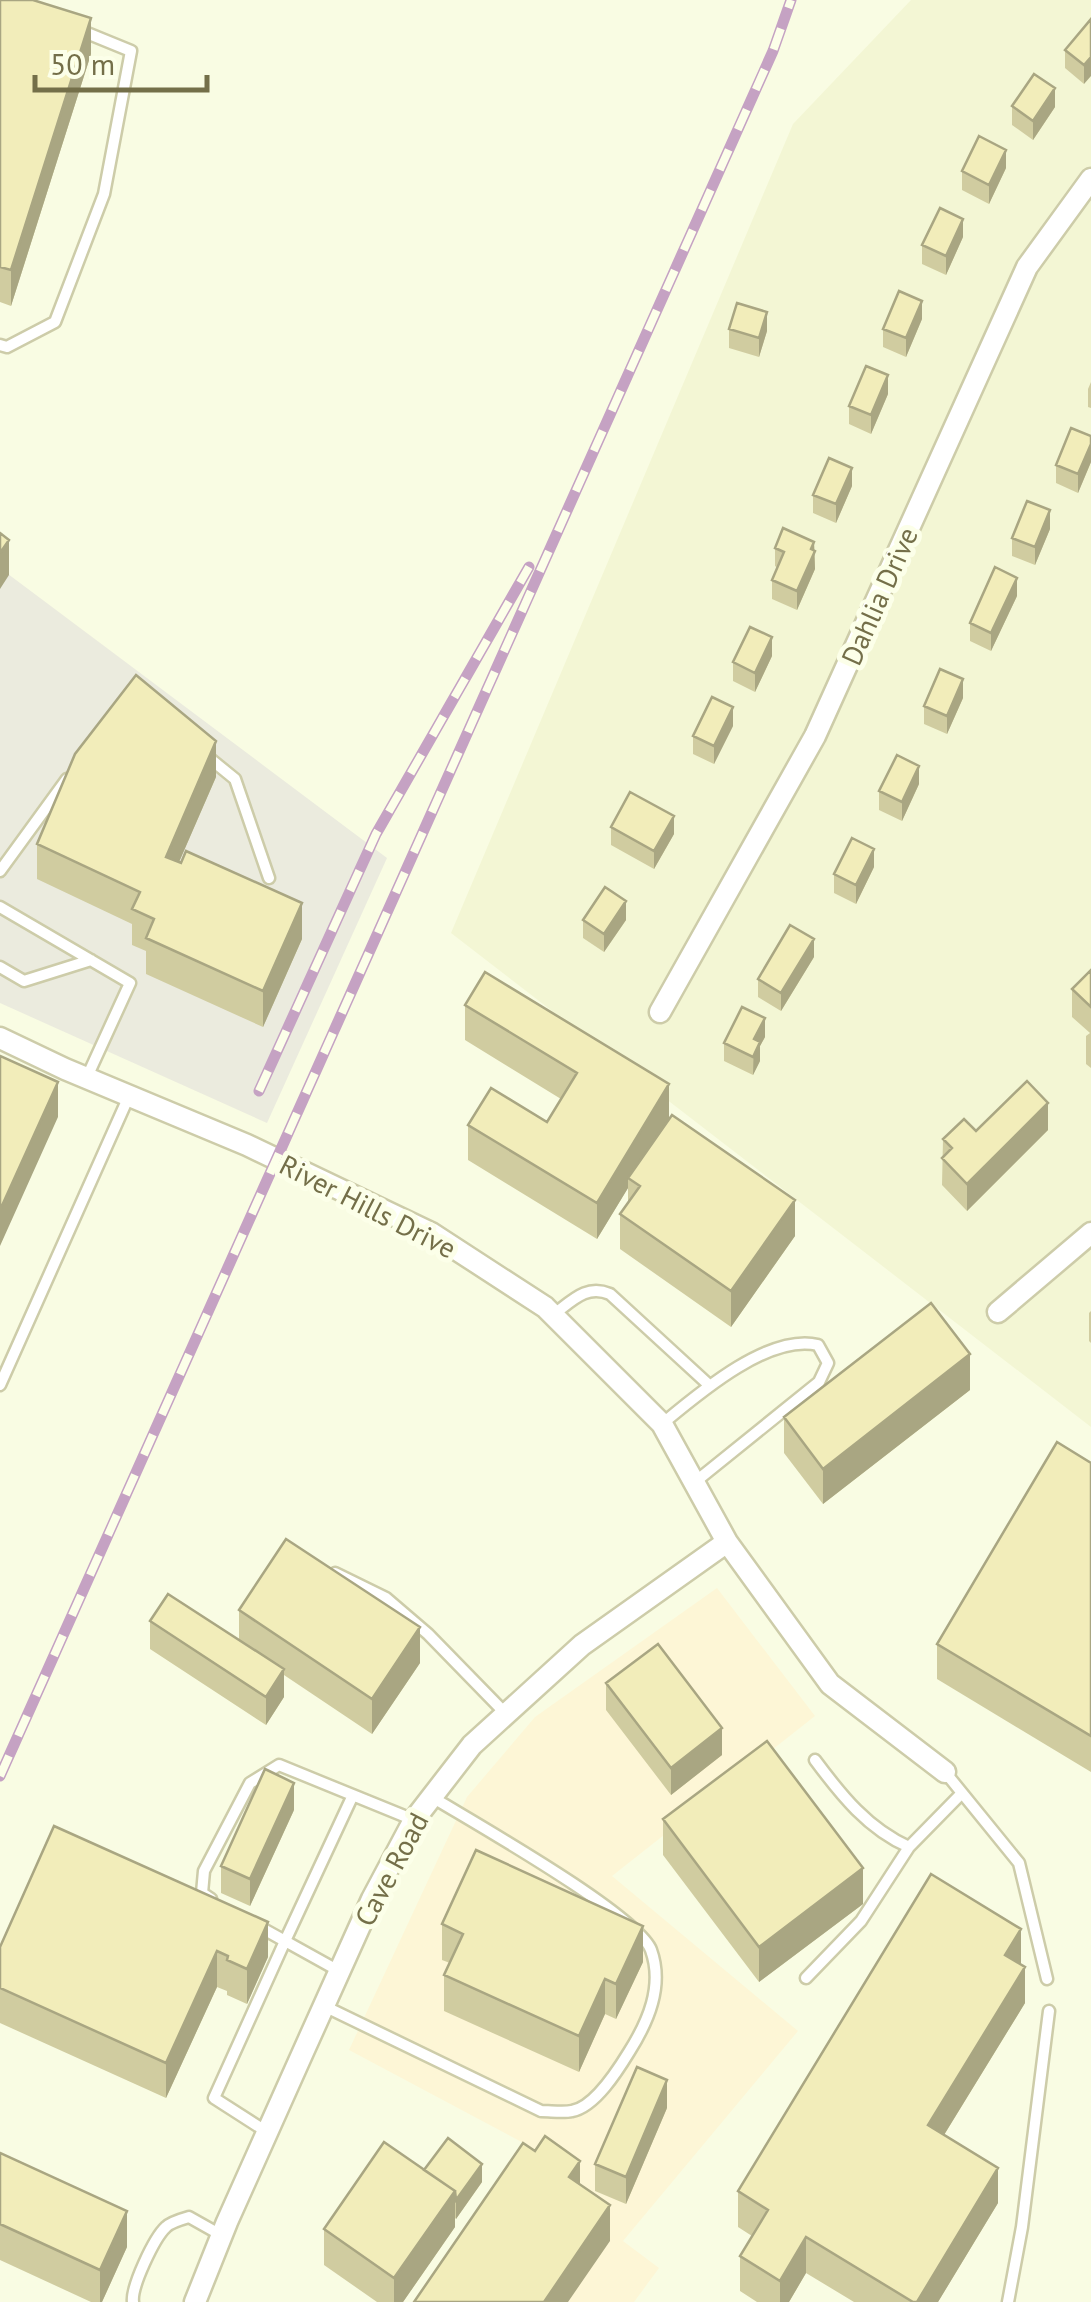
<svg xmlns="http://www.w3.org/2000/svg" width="1091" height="2302" font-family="'PT Sans',sans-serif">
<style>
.residential{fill:#f3f6d4}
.commercial{fill:#fdf6d6}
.industrial{fill:#ebebde}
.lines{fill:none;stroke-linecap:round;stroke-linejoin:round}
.lane-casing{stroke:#cdcca9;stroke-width:15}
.street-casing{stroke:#cdcca9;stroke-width:25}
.lane{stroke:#fff;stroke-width:10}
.street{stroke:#fff;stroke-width:20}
.rail-casing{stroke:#c5a2c3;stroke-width:11}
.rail{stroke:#fcffe9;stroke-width:8;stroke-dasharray:22;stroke-linecap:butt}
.wall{fill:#d0cca0}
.shaded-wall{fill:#a9a682}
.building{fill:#f2edba;stroke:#a9a682;stroke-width:2.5}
.labels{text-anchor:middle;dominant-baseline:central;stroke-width:10;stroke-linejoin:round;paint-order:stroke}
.street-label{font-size:28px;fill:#746f49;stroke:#fcffe9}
</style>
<rect width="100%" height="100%" fill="#f9fce3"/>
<path class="residential" d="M911,0H1091V1427L451,933L793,124Z"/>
<path class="commercial" d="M717,1588L815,1716L612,1876L798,2031L623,2241L659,2268L634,2302H414L529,2146L349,2050L467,1797L535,1717Z"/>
<path class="industrial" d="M0,568L387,858L267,1123L0,1003Z"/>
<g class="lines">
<defs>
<path id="lane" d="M0,345L7,347L55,322L104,194L131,51L82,31
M208,757L235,779L269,878
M0,871L67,779
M0,907L130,983L87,1077
M0,967L24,981L91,960
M553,1315C572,1301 586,1284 610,1294L709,1385
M0,1385L129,1096
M662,1424C698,1394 769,1333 818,1345L828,1363L819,1382L695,1482
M335,1573L386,1598L428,1634L506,1714
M815,1760C841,1795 868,1829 909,1847L962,1793
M945,1772L1019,1863L1047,1979
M211,1899L202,1893L204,1871L250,1783L279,1765L414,1820
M256,1925L285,1941L214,2098L267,2132
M339,1971L285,1941L353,1795
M806,1978L861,1921L909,1847
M324,2006L541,2111C551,2111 563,2113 572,2111C595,2107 618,2070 629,2052C648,2022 664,1986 651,1950C638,1915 471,1821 432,1797
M133,2302C131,2287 154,2238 166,2227C171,2222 182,2219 189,2217L221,2235
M1008,2302L1022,2227L1049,2011"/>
<path id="street" d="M660,1012L815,736L1027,267L1091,179
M0,1038L65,1069L247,1145L431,1233L545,1307L662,1424L727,1542L830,1684L945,1772
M998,1312L1091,1233
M195,2302L227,2222L304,2050L372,1899L414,1820L472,1745L582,1645L727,1542"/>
</defs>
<use href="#lane" class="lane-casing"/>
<use href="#street" class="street-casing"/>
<use href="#lane" class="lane"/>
<use href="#street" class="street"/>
<defs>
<path id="rail" d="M259,1091L376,834L529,567
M0,1776L773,51L791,0"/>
</defs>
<use href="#rail" class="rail-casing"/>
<use href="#rail" class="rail"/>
</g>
<path class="wall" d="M0,0L91,54L11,306L0,302Z
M1091,19L1084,84L1065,68V50Z
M1012,106L1055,107L1033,140L1012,125Z
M1006,168L989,204L962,190V171Z
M963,237L946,275L922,264V245Z
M922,319L906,357L883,347V329Z
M729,329L767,331L759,357L729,348Z
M1091,382V408L1088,407V389Z
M888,394L871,434L849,424V406Z
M1091,436V462L1078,493L1056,483V465Z
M852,486L836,523L813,513V495Z
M1050,529L1035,565L1012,556V538Z
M814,542L815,569L797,610L772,599V580L778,568L775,566V548Z
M1017,596L991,651L970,641V623Z
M772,656L755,692L733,681V662Z
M963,698L947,734L924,724V706Z
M733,726L714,764L693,754V736Z
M216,777L179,862L302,939L263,1027L146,974V951L132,945V924L37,879V844Z
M919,784L902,821L879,810V791Z
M611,827L674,834L654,869L611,845Z
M874,867L856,904L834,893V874Z
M583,920H626L604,952L583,938Z
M814,957L781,1011L758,997V979Z
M1091,970V1068L1086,1064V1036L1090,1033L1072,1017V989Z
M465,1005L669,1119L795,1236L731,1327L620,1249V1214L628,1202V1188L597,1239L468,1160V1125L547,1122L561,1099L465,1040Z
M765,1037L760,1046V1061L753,1075L724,1061V1043Z
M1048,1130L967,1211L942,1185L943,1139L976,1131Z
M1091,1311V1343L1089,1341V1313Z
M970,1390L823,1504L784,1453V1417Z
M1091,1463V1772L937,1679V1644Z
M239,1610L420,1663L372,1734L284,1675V1697L266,1725L150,1649V1621L239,1640Z
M606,1683L722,1755L671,1795L606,1710Z
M294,1810L250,1906L221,1893V1866Z
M663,1819L863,1904L759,1982L663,1855Z
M54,1826L268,1957L247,2004L227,1995V1991L217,1987L166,2098L0,2023V1947Z
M442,1924L643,1962L616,2019L605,2014L579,2072L444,2011V1975L450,1963L442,1960Z
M1021,1965L1025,2003L944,2135L998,2203L938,2302H854L806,2273L789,2302H757L740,2291V2256L752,2236L738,2227V2191Z
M667,2108L626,2204L595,2191V2164Z
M0,2153L127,2247L102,2302H91L0,2260Z
M424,2170L482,2182L456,2219L455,2218V2227L403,2302H377L324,2265V2229Z"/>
<path class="shaded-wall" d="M91,18V54L11,306V270Z
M1091,57V76L1084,84V65Z
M1055,88V107L1033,140V121Z
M1006,150V168L989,204V185Z
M963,219V237L946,275V256Z
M922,301V319L906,357V338Z
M767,312V331L759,357V338Z
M888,375V394L871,434V415Z
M1091,444V462L1078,493V474Z
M852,468V486L836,523V504Z
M1050,510V529L1035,565V547Z
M9,540V575L0,589V553Z
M814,542L815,569L797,610V591Z
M1017,578V596L991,651V633Z
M772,637V656L755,692V673Z
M963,679V698L947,734V716Z
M733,707V726L714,764V746Z
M216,741V777L166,892V857Z
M919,766V784L902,821V802Z
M674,816V834L654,869V851Z
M874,849V867L856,904V885Z
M626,901V920L604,952V934Z
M302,903V939L263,1027V991Z
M814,939V957L781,1011V993Z
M765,1018V1037L760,1046V1061L753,1075L754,1039Z
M58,1082V1117L0,1246V1210Z
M669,1084V1120L628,1178V1188L597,1239V1203Z
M1048,1103V1130L967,1211V1184Z
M795,1200V1236L731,1327V1291Z
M970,1354V1390L823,1504V1469Z
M420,1627V1663L372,1734V1699Z
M284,1669V1697L266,1725V1697Z
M722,1728V1755L671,1795V1768Z
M294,1783V1810L250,1906V1879Z
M863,1868V1904L759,1982V1947Z
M268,1922V1957L247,2004V1969Z
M643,1926V1962L616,2019V1984Z
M1021,1929V1965L1005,1955Z
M217,1951V1987L166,2098V2063Z
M1025,1967V2003L928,2161V2125Z
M605,1979V2014L579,2072V2036Z
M667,2080V2108L626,2204V2177Z
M580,2161V2196L569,2177Z
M482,2164V2182L456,2219V2200Z
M998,2168V2203L938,2302H917Z
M455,2191V2227L403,2302H394V2278Z
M610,2205V2241L568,2302H544Z
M127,2211V2247L102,2302H100V2270Z
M806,2237V2273L789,2302H780V2281Z"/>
<path class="building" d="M0,0H33L91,18L11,270L0,267Z
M1091,19V57L1084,65L1065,50Z
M1034,74L1055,88L1033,121L1012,106Z
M979,136L1006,150L989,185L962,171Z
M940,208L963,219L946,256L922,245Z
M899,291L922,301L906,338L883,329Z
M737,303L767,312L759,338L729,329Z
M866,366L888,375L871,415L849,406Z
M1071,428L1091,436V444L1078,474L1056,465Z
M829,458L852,468L836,504L813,495Z
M1027,501L1050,510L1035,547L1012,538Z
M783,528L814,542L811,549L815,551L797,591L772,580L784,552L775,548Z
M0,533L9,540L0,553Z
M995,567L1017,578L991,633L970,623Z
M750,627L772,637L755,673L733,662Z
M940,669L963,679L947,716L924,706Z
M136,675L216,741L166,857L181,863L186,851L302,903L263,991L146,938L154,919L132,909L140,892L37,844L75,754Z
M712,697L733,707L714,746L693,736Z
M897,755L919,766L902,802L879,791Z
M630,792L674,816L654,851L611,827Z
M852,838L874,849L856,885L834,874Z
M605,887L626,901L604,934L583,920Z
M790,925L814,939L781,993L758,979Z
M1091,970V1007L1072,989Z
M485,972L669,1084L597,1203L468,1125L491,1088L547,1122L577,1073L465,1005Z
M742,1007L765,1018L754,1039L760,1042L753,1057L724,1043Z
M0,1056L58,1082L0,1210Z
M1027,1081L1048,1103L967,1184L942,1158L952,1148L943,1139L964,1119L976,1131Z
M672,1115L795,1200L731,1291L620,1214L640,1186L628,1178Z
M931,1303L970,1354L823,1469L784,1417Z
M1057,1442L1091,1463V1736L937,1644Z
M286,1539L420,1627L372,1699L239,1610Z
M168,1594L284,1669L266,1697L150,1621Z
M658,1644L722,1728L671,1768L606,1683Z
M767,1741L863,1868L759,1947L663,1819Z
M265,1769L294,1783L250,1879L221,1866Z
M54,1826L268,1922L247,1969L227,1960L228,1956L217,1951L166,2063L0,1988V1947Z
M476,1850L643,1926L616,1984L605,1979L579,2036L444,1975L463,1934L442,1924Z
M931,1874L1021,1929L1005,1955L1025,1967L928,2125L998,2168L917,2302H913L806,2237L780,2281L740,2256L768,2210L738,2191Z
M637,2067L667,2080L626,2177L595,2164Z
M545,2136L580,2161L569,2177L610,2205L544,2302H414L523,2143L535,2151Z
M448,2138L482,2164L456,2200L455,2191L424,2170Z
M384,2142L455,2191L394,2278L324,2229Z
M0,2153L127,2211L100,2270L0,2224Z"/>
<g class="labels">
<g class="street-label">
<text transform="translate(879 596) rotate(-66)">Dahlia Drive</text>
<text transform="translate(368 1206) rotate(27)">River Hills Drive</text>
<text transform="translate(391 1869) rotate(-62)">Cave Road</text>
</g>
</g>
<path d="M35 75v15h172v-15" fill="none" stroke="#746f49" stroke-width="5"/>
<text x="50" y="75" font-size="30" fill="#746f49" stroke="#fcffe9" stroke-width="8" paint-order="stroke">50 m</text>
</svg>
